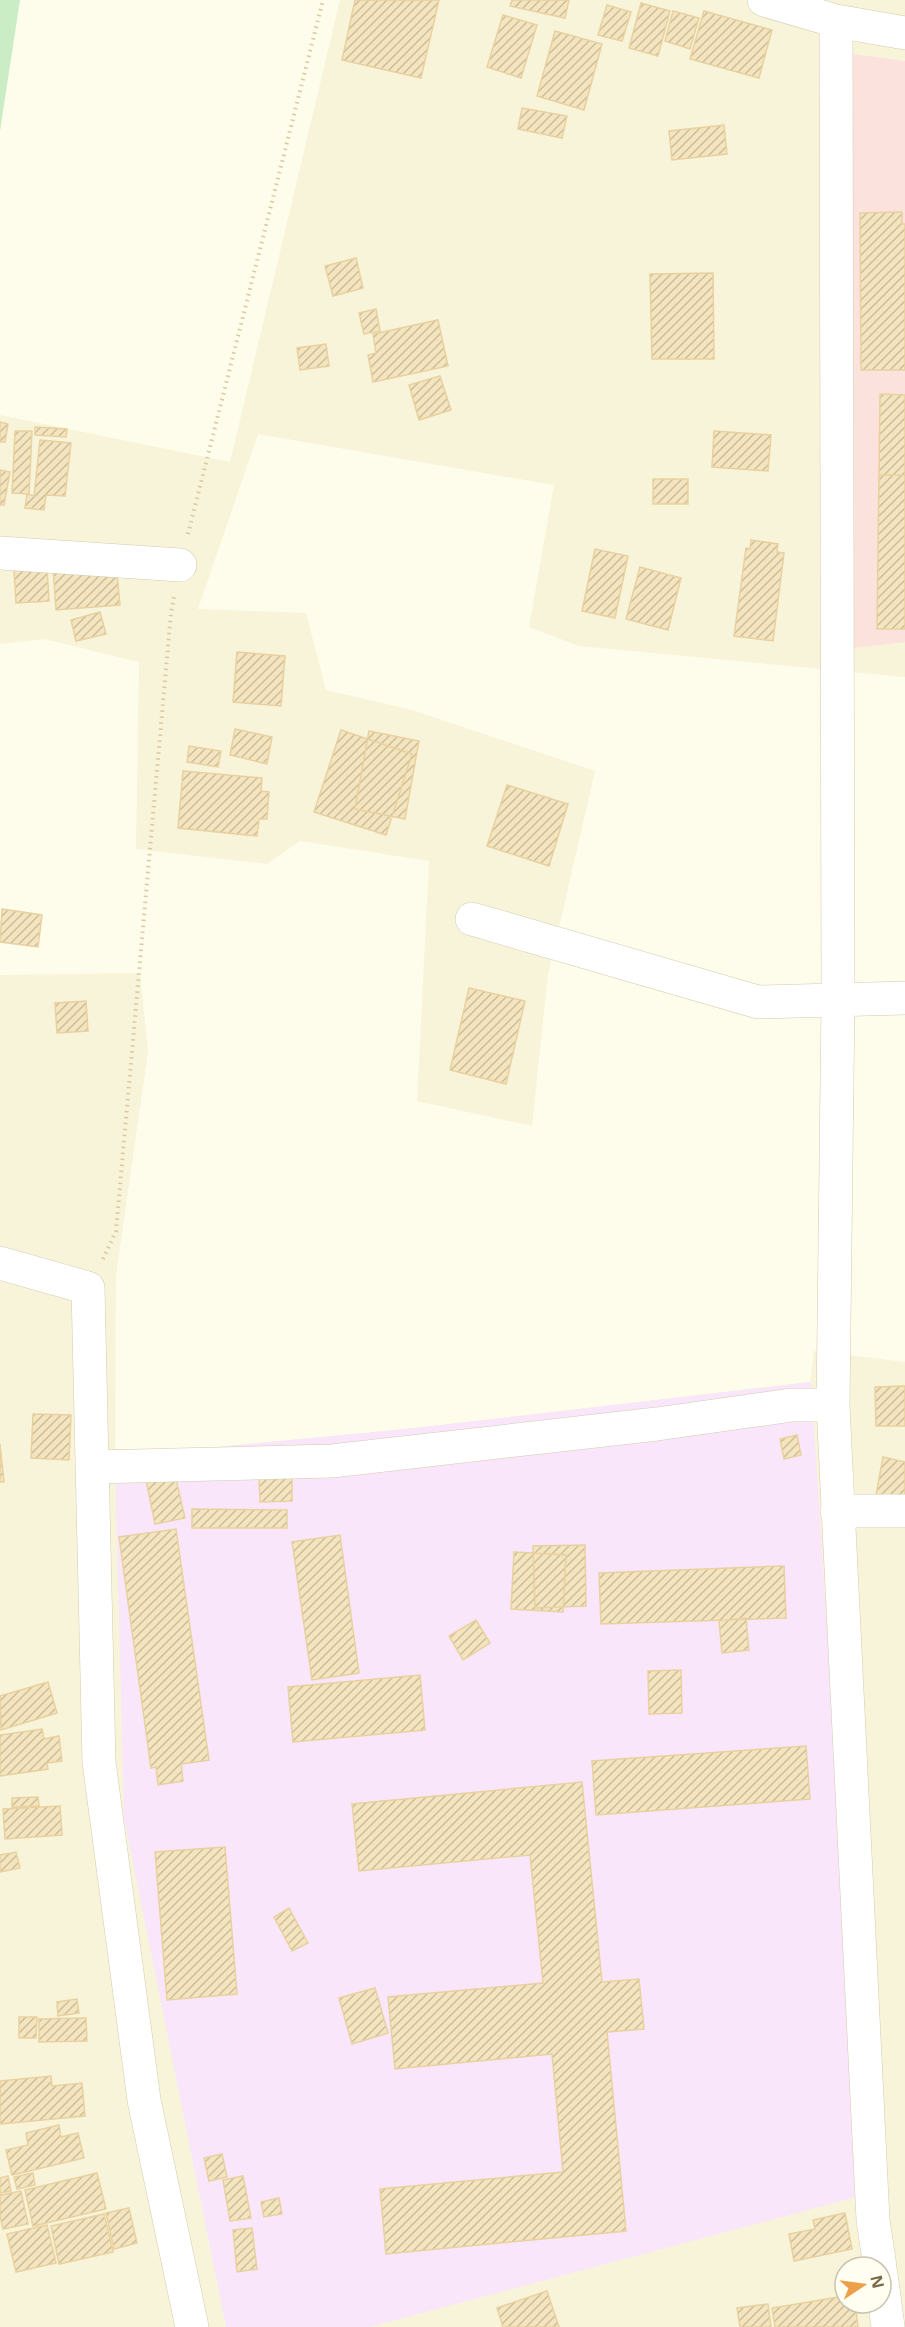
<svg xmlns="http://www.w3.org/2000/svg" width="905" height="2327" font-family="'Open Sans',sans-serif">
<style>
.residential{fill:#f8f4da;fill-rule:evenodd}
.education{fill:#f9e6fb}
.medical{fill:#fce2dc}
.grass{fill:#caedc6}
.building{fill:url(#building-hatch);stroke:#e9d19f;stroke-width:1.5}
.lines{fill:none;stroke-linecap:round;stroke-linejoin:round}
.minor-casing{stroke:#d4cbb0;stroke-width:34}
.path{stroke:#dbc9a1;stroke-width:4;stroke-dasharray:1.5 4.5;stroke-linecap:butt}
.minor{stroke:#fff;stroke-width:33}
</style>
<defs>
<pattern id="building-hatch" width="6" height="6" patternUnits="userSpaceOnUse" patternTransform="scale(1.5)"><rect width="6" height="6" fill="#f5e5bf"/><path d="M-1 1l2-2M0 6l6-6M5 7l2-2" fill="none" stroke="#cbbe9d"/></pattern>
</defs>
<rect width="100%" height="100%" fill="#fefcea"/>
<path class="residential" d="M340,0H905V677L579,646L529,627L554,485L258,434L198,609L306,613L326,690L412,710L595,771L548,975L532,1126L417,1101L429,861L300,841L267,864L136,849L139,662L44,639L0,644V415L230,462Z
M140,973L148,1052L116,1275L115,1457L415,1428L810,1382L814,1351L905,1362V2327H0V975ZM845,2267H881V2303H845Z"/>
<path class="education" d="M811,1382L864,2195L369,2327H226L124,1818L115,1457L415,1428Z"/>
<path class="medical" d="M846,53L905,61V642L845,649Z"/>
<path class="grass" d="M0,0H20L0,131Z"/>
<path class="building" d="M355,0H439L421,78L342,60Z
M512,0H569L565,18L510,6Z
M641,3L670,11L658,56L629,48Z
M607,5L631,12L622,41L598,35Z
M673,11L699,18L690,49L665,41Z
M704,11L772,30L759,78L690,59Z
M503,15L537,25L521,78L487,67Z
M555,31L602,44L584,110L537,96Z
M522,108L567,116L562,138L518,129Z
M724,125L727,154L672,160L669,131Z
M902,212V224H905V370H861L860,213Z
M356,258L363,288L333,296L325,266Z
M713,273L714,359H652L650,274Z
M376,309L380,331L364,334L359,313Z
M438,320L448,366L373,382L368,355L376,353L373,334Z
M326,344L329,366L300,370L297,348Z
M440,376L451,410L419,420L409,385Z
M880,394L905,395V475H879Z
M0,422L8,424L5,442H0Z
M35,427L67,429L66,437L35,435Z
M15,431H32L29,494L12,493Z
M714,431L771,435L768,471L712,467Z
M40,440L71,443L65,496L46,495L44,510L25,508L27,494L34,496Z
M0,470L10,472L4,505H0Z
M879,475H905V629H877Z
M653,479H688V504H653Z
M751,540L778,544L777,552L784,553L773,641L734,636L746,548L750,549Z
M595,549L628,556L615,618L582,611Z
M116,563L120,605L56,610L53,568Z
M47,567L49,601L16,603L14,570Z
M640,567L681,578L668,630L626,619Z
M100,612L106,634L76,641L71,620Z
M237,652L285,656L281,706L233,702Z
M235,729L272,737L267,764L230,755Z
M341,730L412,754L386,835L314,812Z
M369,731L419,741L405,819L355,809Z
M189,746L221,751L218,767L187,762Z
M183,771L262,778L261,791L269,792L267,819H259L257,836L178,828Z
M507,785L568,804L549,866L487,846Z
M2,909L42,915L38,947L0,942Z
M469,988L525,1001L506,1084L450,1070Z
M86,1001L88,1031L57,1033L55,1003Z
M905,1386V1426H876L875,1387Z
M33,1414L71,1415L69,1460L31,1458Z
M797,1435L801,1455L784,1459L780,1439Z
M0,1444L4,1482H0Z
M883,1457L905,1462V1500L876,1495Z
M175,1475L185,1518L155,1524L146,1480Z
M259,1475H292V1501L260,1502Z
M192,1509L287,1510V1528H192Z
M176,1529L209,1760L181,1764L183,1781L158,1785L156,1767L151,1768L119,1537Z
M340,1535L359,1673L312,1680L292,1542Z
M585,1545L586,1606L535,1608L533,1546Z
M514,1552L566,1555L563,1612L511,1609Z
M784,1566L786,1618L601,1624L599,1573Z
M746,1618L749,1650L722,1653L719,1621Z
M476,1620L490,1643L463,1660L449,1636Z
M681,1670L682,1713L649,1714L648,1671Z
M420,1675L425,1730L293,1742L288,1687Z
M48,1682L57,1713L1,1730L0,1696Z
M42,1729L44,1739L59,1736L62,1761L47,1763L48,1769L0,1776V1735Z
M806,1746L810,1799L596,1815L592,1761Z
M582,1782L602,1982L639,1979L644,2029L607,2032L626,2231L386,2254L380,2189L563,2172L552,2054L395,2069L388,1997L543,1983L530,1855L359,1871L352,1804Z
M38,1797L39,1806L12,1807V1798Z
M60,1806L62,1835L5,1839L3,1809Z
M225,1847L237,1994L167,2000L155,1852Z
M16,1852L20,1868L0,1872V1855Z
M289,1908L308,1943L292,1951L274,1917Z
M375,1988L388,2033L352,2044L339,1998Z
M77,1999L79,2013L58,2016L57,2002Z
M19,2017H37L36,2038H19Z
M86,2018L87,2041L39,2042V2019Z
M51,2076L52,2086L82,2083L85,2116L0,2124V2081Z
M59,2125L61,2137L78,2133L84,2158L12,2175L6,2150L28,2145L26,2133Z
M222,2154L227,2177L209,2181L204,2158Z
M33,2173L35,2185L17,2189L14,2177Z
M97,2173L106,2209L33,2226L25,2190Z
M8,2176L11,2191L0,2193V2178Z
M243,2176L251,2218L230,2221L223,2180Z
M21,2191L28,2224L3,2229L0,2216V2195Z
M279,2198L282,2214L264,2217L261,2202Z
M129,2208L137,2243L114,2249L106,2213Z
M845,2213L852,2249L794,2261L789,2234L815,2229L813,2220Z
M104,2214L113,2252L59,2264L51,2226Z
M47,2225L56,2263L16,2272L7,2234Z
M252,2228L257,2269L237,2272L233,2230Z
M547,2291L559,2327H503L497,2308Z
M845,2296V2303H855L858,2327H775L772,2308Z
M768,2304L771,2327H740L737,2308Z"/>
<g class="lines">
<defs>
<path id="minor" d="M764,0L836,21L905,33
M836,21L838,1000L833,1405L873,2220L880,2267
M0,553L180,565
M472,919L758,1002L905,998
M0,1263L88,1288L99,1762L144,2100L192,2327
M94,1467L332,1461L657,1424L792,1405H833
M837,1511H905
M881,2274L888,2327"/>
</defs>
<use href="#minor" class="minor-casing"/>
<path class="path" d="M188,534L323,0
M103,1259L116,1231L171,613L174,597"/>
<use href="#minor" class="minor"/>
</g>
<g transform="translate(863 2285) rotate(77)"><circle r="28" fill="#fffef1" stroke="#cac3ae" stroke-width="1.5"/>
<path d="M0-4.5L10 22L0 15L-10 22Z" fill="#ee9f49"/>
<text y="-9" font-size="16" font-weight="bold" text-anchor="middle" fill="#7b6a4a">N</text>
</g>
</svg>
